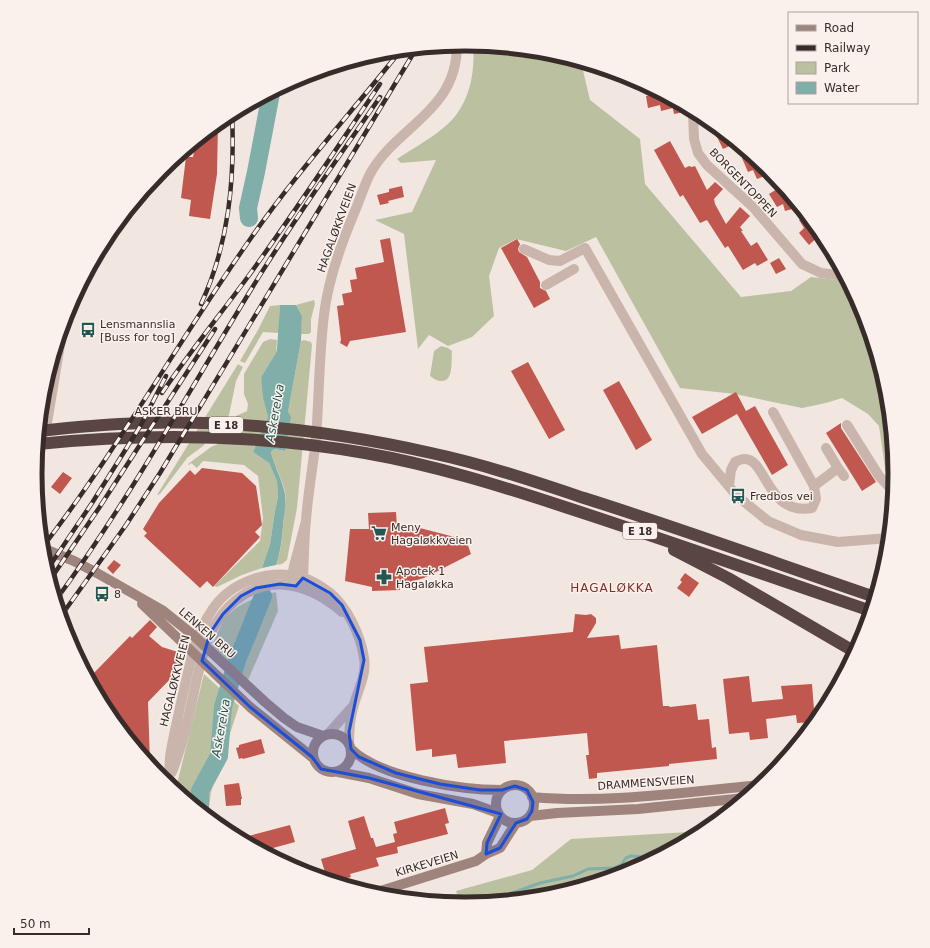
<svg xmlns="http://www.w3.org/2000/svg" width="930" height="948" font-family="'DejaVu Sans',sans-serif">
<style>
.green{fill:#bbc1a0}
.water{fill:#80aea8}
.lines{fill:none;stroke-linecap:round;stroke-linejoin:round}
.stream{stroke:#80aea8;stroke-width:3}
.river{stroke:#80aea8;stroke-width:18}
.building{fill:#c0584f}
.minor{stroke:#cab5ac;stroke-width:10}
.tertiary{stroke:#cab5ac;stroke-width:10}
.secondary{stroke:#9e847d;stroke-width:10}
.motorway{stroke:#594542;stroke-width:12}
.rail-casing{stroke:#382c2a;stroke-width:4.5}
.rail{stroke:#faf1ec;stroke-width:3;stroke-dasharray:9;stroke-linecap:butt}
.marked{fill:#1d4ed8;fill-opacity:0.2;stroke:#1d4ed8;stroke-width:3;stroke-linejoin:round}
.labels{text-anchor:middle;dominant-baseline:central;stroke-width:3;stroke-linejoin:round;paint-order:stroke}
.shield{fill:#faf1ec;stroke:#726764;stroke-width:1}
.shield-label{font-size:10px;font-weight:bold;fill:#382c2a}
.street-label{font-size:11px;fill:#382c2a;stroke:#faf1ec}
.poi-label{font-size:11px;fill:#382c2a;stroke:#faf1ec;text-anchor:start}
.water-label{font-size:12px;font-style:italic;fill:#215853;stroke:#faf1ec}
.neighbourhood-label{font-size:12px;letter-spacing:1px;fill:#842e27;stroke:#faf1ec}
.rim{fill:none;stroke:#382c2a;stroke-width:5}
</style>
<rect width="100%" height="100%" fill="#f2e6e0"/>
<path class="green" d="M473,45L549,52L581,62L590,100L640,139L645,184L741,297L791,291L811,277L847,281L859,303L861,329L872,351L875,352L887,390L895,474L894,485L886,475L879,426L868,414L842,398L826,403L802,408L735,394L680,388L596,237L566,251L516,239L499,248L489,276L494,316L472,337L448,346L429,335L418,349L404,234L375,220L412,212L436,160L401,163L397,159C412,149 446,130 456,115C471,95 475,69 473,45Z
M314,300L315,304L311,319V332L309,334H301L302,316L296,305Z
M280,305L279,333L263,332L245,363L240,361L259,328L270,306Z
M270,339L277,340L276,353L261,377L268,417L253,452L269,463L277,481L278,497L275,511L270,544L262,568L242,575L217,587L214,586L260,541L263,518L258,476L244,465L203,461L197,468L191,463L189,465L188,464L211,447L224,441L231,432L236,416L247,411L248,404L244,394V374L263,342Z
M304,340L311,342L312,345L297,508L287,560L282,564L276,565C282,549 282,534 284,517C284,508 287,501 285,492C282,478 274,466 271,452L274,449L285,451L288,412L301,341Z
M441,346L448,348L452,351C451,360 454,381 442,381C437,381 434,379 430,376L434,351Z
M238,364L243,367L236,381L229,415L203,446L187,458L160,494L157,495Z
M276,592L278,611L248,680L212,646C216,638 219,627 224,620C237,603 257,597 276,592Z
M204,674L239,706L211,792L208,816L177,791L178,780Z
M705,831L629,871L549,896L465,904L460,903L456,891L532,870L571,839Z"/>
<path class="water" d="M280,305H296L302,316L301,341L288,412L291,417L285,451L274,449L271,452C274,466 282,479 285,494C286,502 285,508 284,516C282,533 282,548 276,565L262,568L270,544L275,511L278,497L277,481L269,463L253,452L268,417L263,397L261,377L276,353L277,349Z"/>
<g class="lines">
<path class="stream" d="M451,903L472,897L507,895L540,883L573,876L588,869L614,868L621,865L626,858L631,856L644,857L652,859"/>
<path class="river" d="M249,218L248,208L256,172L271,93
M245,641L263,596
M200,810V791L219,756L223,707L238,657L243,646"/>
</g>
<path class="building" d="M660,93L671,99L673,108L661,111L660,105L648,108L646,96Z
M678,103L683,105L684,112L674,114L672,104Z
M709,121L736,143L723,149Z
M218,123L217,174L210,219L189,216L191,200L181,198L186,157H193L196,141Z
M670,141L685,168L689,166L692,167L695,166L707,190L715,182L723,189L714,199L715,204L726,224L740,207L750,216L740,227L743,231H741L751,246L757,242L768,260L757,266L755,263L743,270L728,246L725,248L707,220L700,223L683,195L680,197L654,150Z
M750,154L769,170L772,173L757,179L753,170L748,172L742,158Z
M402,186L404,197L388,201L389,203L380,205L377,195L389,192V189Z
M782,186L793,200L796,208L785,211L783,204L777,207L769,194Z
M807,216L821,234L809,245L799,233L804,228L799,220Z
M390,238L406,332L350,341L347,347L340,343L341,340L337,306L344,305L342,294L352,292L350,280L357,279L355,268L384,262L380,240Z
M517,239L520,244L518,249L519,252L527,257L540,282V288L546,291L550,299L534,308L501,248Z
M779,258L786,269L776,274L770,263Z
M528,362L565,430L549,439L511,371Z
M619,381L652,440L636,450L603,390Z
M736,392L746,411L755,406L788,465L772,475L737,414L702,434L692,417Z
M841,423V428L876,482L862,491L826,433Z
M202,468L242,473L256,486L262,525L255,532L260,537L213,587L207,581L200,588L144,536L147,533L143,529L159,503L190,470L195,475Z
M63,472L72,478L60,494L51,487Z
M396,512L397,528L416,527L466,540L471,554L424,578L400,585V590L372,591V587L345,581L350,529H369L368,513Z
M114,560L121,565L113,574L107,568Z
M685,573L699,583L689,597L677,588L682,582L680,580Z
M575,614L586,615L591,614L596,618V623L587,638L619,635L621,649L657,645L663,706H669L670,707L696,704L698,720L709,719L712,748L716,747L717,759L669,764V766L597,773V778L589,779L586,755H589L587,733L504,741L506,763L458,768L456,754L432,757V749L416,751L410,684L428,682L424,647L573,632Z
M150,620L157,627L149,636L162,647L181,653L177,666L173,671L176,673L148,702L150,764L107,713L89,678L130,636L132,638Z
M749,676L752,702L783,699L781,686L812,684L815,722L797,723L796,715L766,719L768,738L750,740L749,732L729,734L723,679Z
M261,739L265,753L243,759L242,758L239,759L236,748L239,747V745Z
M239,783L242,799H241V805L226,806L224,785Z
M445,808L449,823L445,824L448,834L397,847L398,853L376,858L379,866L350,874L351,877L334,882L327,879L321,859L356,849L348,821L364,816L371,838H373L376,847L395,842L393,834L397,833L394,822Z
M290,825L295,842L262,851L247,843L245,837Z"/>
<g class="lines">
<path class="minor" d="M693,111L694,139L698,153L707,165L753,207L802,264L821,273L845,276
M524,249L549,260L560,261L585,248L702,454L737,496L768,521L801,535L838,542L889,538
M546,285L574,269
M847,425L879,476L893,491
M838,468L844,476
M729,485L731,470L735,462C737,461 741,459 744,459C767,458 766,516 812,508L816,499L814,486L773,412
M814,486L838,468L826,448
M306,521L294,566L292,576L296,586L303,578C304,558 304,539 306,520C308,493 313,466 316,439C319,398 319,356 324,315C328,279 341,244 355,211C360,199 364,186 370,174C396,126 457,112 457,45"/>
<path class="tertiary" d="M37,453L47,423L64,321
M328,734L353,706
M172,772C184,742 190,710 197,678C201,663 204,646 211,632C223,608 244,588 271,585C298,582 321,594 342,612
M169,785C170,776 169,766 170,757C172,741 177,723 180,707C188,674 193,638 212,610C231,581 270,568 303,578C312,580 322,587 329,592C347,606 361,636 364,658C367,676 357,691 353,708C350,719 349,731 349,744"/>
<path class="secondary" d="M42,548L74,561L97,573L162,610L193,635L265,702L284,718L297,727L323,736
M142,604L250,707L312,757
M313 753a19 19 0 1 1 38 0a19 19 0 1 1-38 0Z
M351,749C381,778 461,790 502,790
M338,772L369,778L418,794L473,804L498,813
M496 804a19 19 0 1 1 38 0a19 19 0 1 1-38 0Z
M532,797C607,804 686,792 761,785
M530,816L557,813L638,809L745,798
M486,854L487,843L500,816
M374,893L476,861L486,854L500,848L516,823"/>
<path class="motorway" d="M39,431C74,427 108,424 143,423C239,420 337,432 431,453C483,464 533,481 584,498C682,529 778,564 875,597
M38,444C148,433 256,434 365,453C434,465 501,486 568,508C670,541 770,577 871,611
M674,550L728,578L855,652"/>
<defs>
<path id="rail" d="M201,304C229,244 235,179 232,113
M162,393C189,353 219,316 247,278C293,215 336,149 380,84
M42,548C118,449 179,340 251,238C297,172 351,113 401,50
M47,570L92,503L141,425L166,376
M50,580L99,508L215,329
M56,600C128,501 188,393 252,288C292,222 337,160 380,97
M61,616L126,525L160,473L416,49"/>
</defs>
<use href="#rail" class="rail-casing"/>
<use href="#rail" class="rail"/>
</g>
<path class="marked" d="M303,578L330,593L342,605L360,640L364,660L349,732L351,749L359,757L396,773L440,784L480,790H502L515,786L527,790L533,802L532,811L527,819L516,823L500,848L486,854L487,843L501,814L369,778L321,769L312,757L250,707L202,661L210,633L223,614L241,596L256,588L280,584L296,586Z"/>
<defs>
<symbol id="bus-bare" viewBox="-9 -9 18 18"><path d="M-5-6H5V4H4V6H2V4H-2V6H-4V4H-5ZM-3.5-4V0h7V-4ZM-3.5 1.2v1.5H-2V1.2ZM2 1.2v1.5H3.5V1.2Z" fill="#215853" stroke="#faf1ec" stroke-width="2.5" paint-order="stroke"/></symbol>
<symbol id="supermarket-bare" viewBox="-9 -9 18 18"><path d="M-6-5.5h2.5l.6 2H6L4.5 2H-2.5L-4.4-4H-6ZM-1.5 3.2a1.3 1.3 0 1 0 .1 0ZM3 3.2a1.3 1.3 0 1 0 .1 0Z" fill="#215853" stroke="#faf1ec" stroke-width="2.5" paint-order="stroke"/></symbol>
<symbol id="pharmacy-bare" viewBox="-9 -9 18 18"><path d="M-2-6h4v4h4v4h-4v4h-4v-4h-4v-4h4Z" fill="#215853" stroke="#faf1ec" stroke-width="2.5" paint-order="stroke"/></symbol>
</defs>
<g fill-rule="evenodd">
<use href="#bus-bare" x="77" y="319" width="22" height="22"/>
<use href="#bus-bare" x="727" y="485" width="22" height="22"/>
<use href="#supermarket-bare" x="368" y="522" width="22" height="22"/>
<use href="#pharmacy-bare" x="373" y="566" width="22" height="22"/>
<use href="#bus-bare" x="91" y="583" width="22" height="22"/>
</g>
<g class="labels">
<g class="shield">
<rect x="209" y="417" width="34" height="16" rx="3"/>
<rect x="623" y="523" width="34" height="16" rx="3"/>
</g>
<g class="shield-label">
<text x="226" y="425">E 18</text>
<text x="640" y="531">E 18</text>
</g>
<g class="street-label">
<text transform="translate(743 183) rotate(46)">BORGENTOPPEN</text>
<text transform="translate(337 228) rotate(-70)">HAGALØKKVEIEN</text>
<text x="166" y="411">ASKER BRU</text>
<text transform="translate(207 633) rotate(41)">LENKEN BRU</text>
<text transform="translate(175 681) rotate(-76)">HAGALØKKVEIEN</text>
<text transform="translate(646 783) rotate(-4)">DRAMMENSVEIEN</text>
<text transform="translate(427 864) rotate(-17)">KIRKEVEIEN</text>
</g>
<g class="poi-label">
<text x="100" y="324">Lensmannslia<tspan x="100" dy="13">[Buss for tog]</tspan></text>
<text x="750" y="496">Fredbos vei</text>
<text x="391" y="527">Meny<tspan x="391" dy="13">Hagaløkkveien</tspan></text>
<text x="396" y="571">Apotek 1<tspan x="396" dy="13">Hagaløkka</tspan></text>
<text x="114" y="594">8</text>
</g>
<g class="water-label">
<text transform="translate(275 413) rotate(-80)">Askerelva</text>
<text transform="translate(221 728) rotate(-80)">Askerelva</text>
</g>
<g class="neighbourhood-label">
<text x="612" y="588">HAGALØKKA</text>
</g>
</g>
<path d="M0 0H930V948H0ZM42 474a423 423 0 1 1 846 0a423 423 0 1 1-846 0Z" fill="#faf1ec" fill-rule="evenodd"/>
<path class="rim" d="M42 474a423 423 0 1 1 846 0a423 423 0 1 1-846 0Z"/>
<rect x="788" y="12" width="130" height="92" fill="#faf1ec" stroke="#aca29e"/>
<rect x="796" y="25" width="20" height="6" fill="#9e847d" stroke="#aca29e"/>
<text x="824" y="32" font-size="12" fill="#382c2a">Road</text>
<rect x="796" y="45" width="20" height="6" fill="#382c2a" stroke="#aca29e"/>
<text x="824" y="52" font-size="12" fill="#382c2a">Railway</text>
<rect x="796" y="62" width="20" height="12" fill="#bbc1a0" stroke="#aca29e"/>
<text x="824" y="72" font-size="12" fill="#382c2a">Park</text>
<rect x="796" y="82" width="20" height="12" fill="#80aea8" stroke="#aca29e"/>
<text x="824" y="92" font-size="12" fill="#382c2a">Water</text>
<path d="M14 928v6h75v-6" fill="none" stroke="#382c2a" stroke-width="2"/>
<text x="20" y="928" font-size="12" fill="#382c2a" stroke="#faf1ec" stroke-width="3" paint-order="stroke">50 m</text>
</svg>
